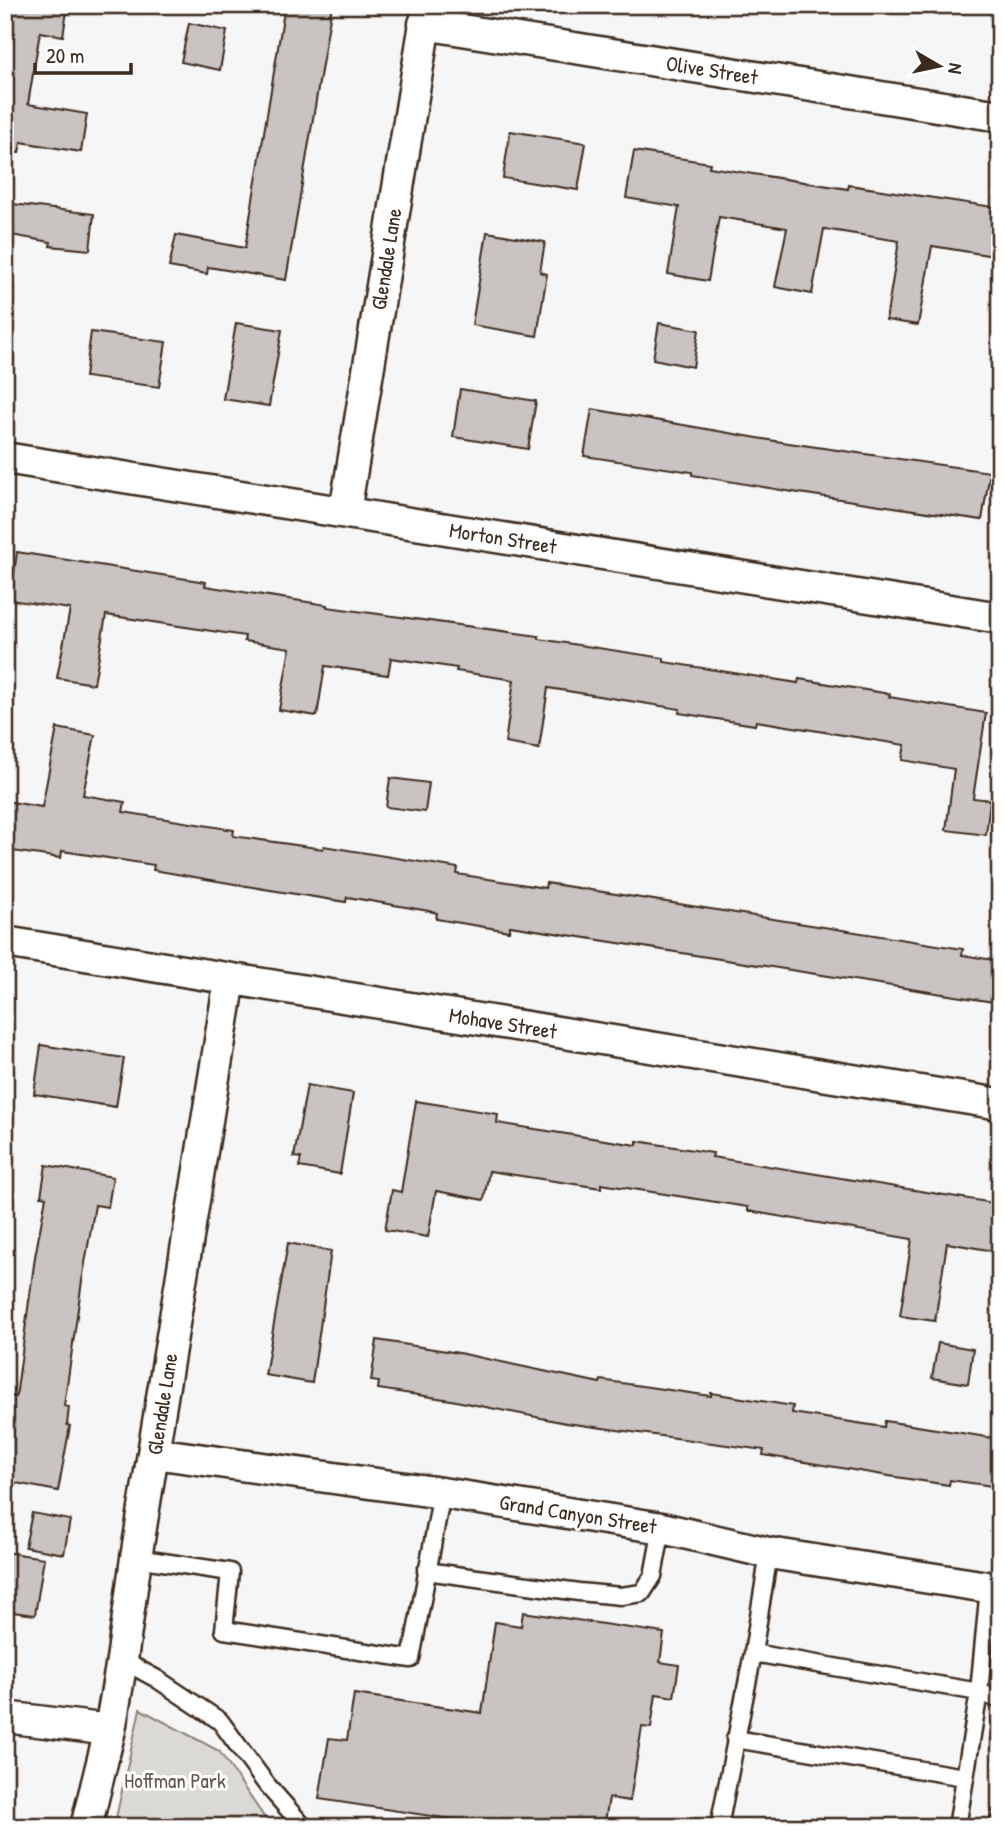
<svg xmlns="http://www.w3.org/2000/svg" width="1005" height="1832" font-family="'Patrick Hand',sans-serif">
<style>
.green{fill:#dbd9d6;stroke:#8b827a;stroke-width:2}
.building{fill:#c9c3c1;stroke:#3b2a1e;stroke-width:2}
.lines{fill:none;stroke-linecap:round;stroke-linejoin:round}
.service-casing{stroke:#3b2a1e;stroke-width:21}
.minor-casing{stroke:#3b2a1e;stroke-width:35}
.service{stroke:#fff;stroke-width:16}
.minor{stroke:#fff;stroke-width:30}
.labels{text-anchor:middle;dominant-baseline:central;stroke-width:6;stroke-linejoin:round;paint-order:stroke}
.street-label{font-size:21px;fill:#3b2a1e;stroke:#fff}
.park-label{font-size:21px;fill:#63564c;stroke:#fff}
</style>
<rect width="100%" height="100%" fill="#f7f6f6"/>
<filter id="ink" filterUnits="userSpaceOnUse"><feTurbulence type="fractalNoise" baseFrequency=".0143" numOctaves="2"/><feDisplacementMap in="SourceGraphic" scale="14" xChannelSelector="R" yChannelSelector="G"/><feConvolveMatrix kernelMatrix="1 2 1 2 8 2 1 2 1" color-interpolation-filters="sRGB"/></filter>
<g filter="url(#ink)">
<path class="green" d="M140,1709L219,1751L271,1827H114Z"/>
<path class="building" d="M5,5H68L63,36L40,32L28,104L87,114L81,152L21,142L19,153L5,152Z
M285,5H332L286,280L208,267L207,274L169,267L176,235L245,248Z
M189,23L227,31L220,70L181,62Z
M510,131L586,143L578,190L503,178Z
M634,151L710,163L709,167L848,189L849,185L1000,208V257L932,246L918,325L886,320L899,241L824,229L812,294L775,287L787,228L719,217L708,281L668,274L679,207L626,198Z
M5,203L94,214L90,250L50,246L51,242L5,234Z
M487,232L545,242L540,272L547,274L537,336L472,325Z
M236,323L282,330L269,406L223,399Z
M659,323L699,330L693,367L653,359Z
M91,332L166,342L159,387L85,377Z
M460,389L536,401L528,449L453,437Z
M592,409L775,441L990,472L982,520L799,493L692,475V472L584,456Z
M17,552L206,582L205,586L327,605V607L539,636V639L664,658V662L798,683L799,679L890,694L889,697L986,713L973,798L990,800L986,835L946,830L954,769L902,760L905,745L756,721L755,725L679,713L680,709L548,688L539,749L505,743L514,680L456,671L457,668L391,658L388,675L325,666L317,716L279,710L290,648L244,641L245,636L106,615L94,684L57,678L70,609L10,600Z
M57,728L95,735L83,795L125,802L123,812L234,830L233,836L323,849L324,846L458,868L457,874L545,888L546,883L963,949L962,955L1000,961V1003L510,926L509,931L436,919L437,913L429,911L347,897L346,902L264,889L153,870L154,865L62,851L61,858L5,850V801L42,807Z
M390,778L429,783L425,812L386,807Z
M41,1045L124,1058L116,1107L34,1094Z
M307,1085L353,1093L340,1174L299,1167L301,1158L294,1157Z
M416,1101L498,1114L497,1123L637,1145V1141L713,1153L712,1157L1000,1204V1252L947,1243L935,1321L900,1316L912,1239L748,1211V1207L601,1184V1188L489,1171L484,1200L436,1191L428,1237L385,1230L392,1190L401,1192Z
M46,1165L113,1177L108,1207L95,1205L82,1281L64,1406L69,1407L67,1425L70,1426L58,1491L5,1481V1395L16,1397L35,1257L46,1197L41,1196Z
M288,1243L331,1251L312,1383L265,1375Z
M377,1340L459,1353L600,1383L601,1380L711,1396V1393L793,1406L792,1413L884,1427L885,1421L1000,1439V1487L950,1480L949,1485L889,1476L763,1455L764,1450L566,1423L451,1400L378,1389L379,1382L371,1381Z
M938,1343L973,1349L968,1384L932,1378Z
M32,1513L70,1520L64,1554L25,1547Z
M5,1552L44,1558L35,1615L5,1611Z
M523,1612L664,1633L660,1662L679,1665L674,1697L656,1694L651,1728L642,1727L630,1801L609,1798L604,1827H463L464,1821L319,1799L329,1738L347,1740L354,1694L482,1713L495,1622L521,1626Z"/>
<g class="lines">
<defs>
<path id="service" d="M136,1558L230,1572L224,1630L411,1659L442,1493
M426,1571L579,1592L621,1596L642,1593L653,1576L662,1528
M989,1588L979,1692L1000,1700
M753,1653L979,1692L957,1827
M122,1660L157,1679L220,1721L267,1785L304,1827
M735,1739L964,1777
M719,1827L753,1653L769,1553
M998,1827L1000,1816"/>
<path id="minor" d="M424,24L1000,116
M5,458L1000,618
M345,512L428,5
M5,942L1000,1104
M154,1453L442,1493L662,1528L769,1553L1000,1589
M5,1717L110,1730
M86,1827L110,1730L122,1660L136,1558L230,979"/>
</defs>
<use href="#service" class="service-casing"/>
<use href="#minor" class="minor-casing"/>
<use href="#service" class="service"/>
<use href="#minor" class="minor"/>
</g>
</g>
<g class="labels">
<g class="street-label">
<text transform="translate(712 70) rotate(9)">Olive Street</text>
<text transform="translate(386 259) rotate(-81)">Glendale Lane</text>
<text transform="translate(503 538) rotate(9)">Morton Street</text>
<text transform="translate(503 1023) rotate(9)">Mohave Street</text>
<text transform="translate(162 1404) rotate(-81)">Glendale Lane</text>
<text transform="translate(578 1514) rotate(9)">Grand Canyon Street</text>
</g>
<g class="park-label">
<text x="175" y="1780">Hoffman Park</text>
</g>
</g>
<rect width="1005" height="1832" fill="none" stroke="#fff" stroke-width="28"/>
<rect x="14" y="14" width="977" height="1804" fill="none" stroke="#3b2a1e" stroke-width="2.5" filter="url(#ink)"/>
<g transform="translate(939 66) rotate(99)" stroke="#ffffff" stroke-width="5" paint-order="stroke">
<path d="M0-5L12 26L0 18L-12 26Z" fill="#3b2a1e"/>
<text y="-10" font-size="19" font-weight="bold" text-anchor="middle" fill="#3b2a1e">N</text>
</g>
<path d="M35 63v10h96v-10" fill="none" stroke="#3b2a1e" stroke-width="3.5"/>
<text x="46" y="63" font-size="21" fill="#3b2a1e" stroke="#ffffff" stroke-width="5" paint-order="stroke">20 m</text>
</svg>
